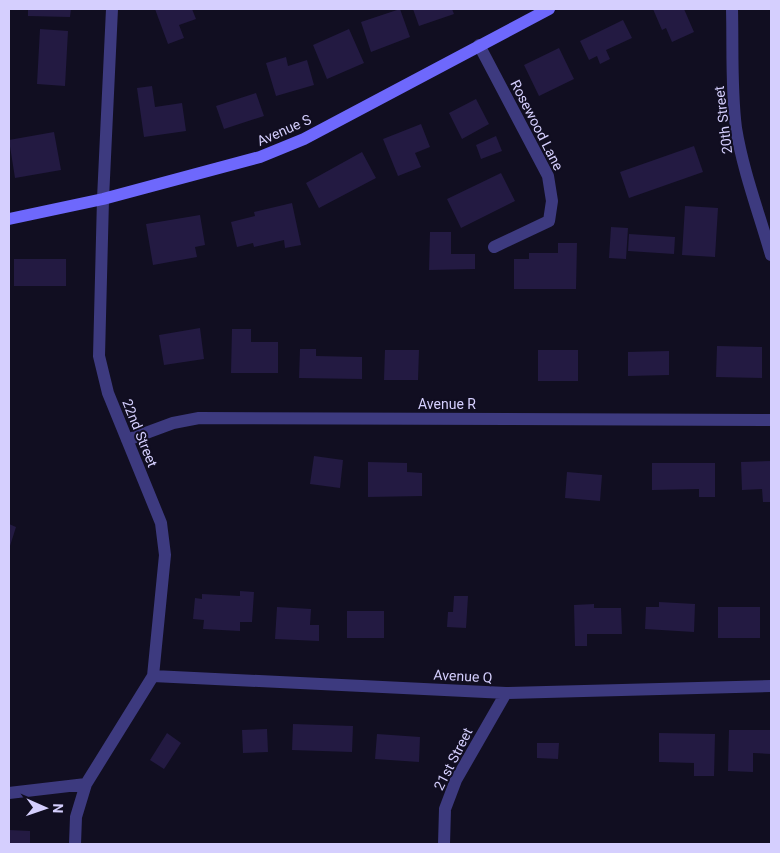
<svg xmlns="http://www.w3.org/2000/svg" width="780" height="853" font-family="Roboto,sans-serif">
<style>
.building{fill:#231a42}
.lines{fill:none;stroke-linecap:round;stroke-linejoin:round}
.street{stroke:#3d3a7f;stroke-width:12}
.secondary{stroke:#6e68fc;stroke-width:12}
.labels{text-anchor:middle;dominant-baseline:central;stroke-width:4;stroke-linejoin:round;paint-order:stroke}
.street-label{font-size:14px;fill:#d5cffe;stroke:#110e21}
</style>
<rect width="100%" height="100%" fill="#110e21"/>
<path class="building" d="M28,9H71L70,17L28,16Z
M155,9H192L196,19L179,25L184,38L168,44Z
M400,9L410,37L371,52L361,22Z
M413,9H452L454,14L419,26Z
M653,9H684L694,32L672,42L666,28L662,30Z
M623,20L632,38L606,50L610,59L600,64L597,56L589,60L580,41Z
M40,29L68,31L65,86L37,84Z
M349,29L364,63L327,79L313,45Z
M559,48L574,79L539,96L524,65Z
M286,57L288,66L307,60L314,85L276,96L266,63Z
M152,86L155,107L182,103L186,131L144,137L137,88Z
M256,93L264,116L224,129L216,106Z
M476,99L489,124L462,139L449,113Z
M421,124L430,147L415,153L421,167L398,176L383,139Z
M54,132L61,170L15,178L9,140Z
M496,136L502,151L481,159L476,145Z
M694,146L703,172L629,198L620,172Z
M362,152L376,178L319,208L306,183Z
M501,173L515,201L461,228L447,199Z
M292,203L301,245L285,248L284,240L254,247L253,243L237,247L231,222L255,216L254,212Z
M685,206L718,208L715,257L682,255Z
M200,215L205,245L195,247L197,257L153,265L146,224Z
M611,227L628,228L626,259L609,258Z
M430,232H451V254H475V269L429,270Z
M629,234L675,237L674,254L628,251Z
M558,243H577L576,289H514V259H529V253H558Z
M14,259H66V286H14Z
M200,328L204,359L164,365L159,335Z
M232,329H251V342H278V373H231Z
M717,346L762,347V378L716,377Z
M300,349H316V356L362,357V379L299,378Z
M385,350H419L418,380H384Z
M538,350H578V381H538Z
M669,351V375L628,376V352Z
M314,456L343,460L340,488L310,484Z
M771,461V502H763L762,489L742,490L741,462Z
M368,462L407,463V472L422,473V496L368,497Z
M652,463H715V497H699V489L652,490Z
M567,472L602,475L600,501L565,498Z
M9,524L16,527L10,546H9Z
M240,591L254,592L252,622H240V631L203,629L204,620L193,619L195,598L202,599V594L240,596Z
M454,596H468L466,628L447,627L448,612H453Z
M659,602L695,604L694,632L645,629L646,607H659Z
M594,604V608H621L622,634H587V646H575L574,605Z
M277,607L311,609L310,625H319V641L275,639Z
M718,607H760V638H718Z
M347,611H384V638H347Z
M293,724L353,726L352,752L292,750Z
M267,729L268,752L243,753L242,730Z
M729,730H771V754L753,753V772L728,771Z
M167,733L181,743L164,769L150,760Z
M659,733L715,734L714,776H694V763L659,762Z
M377,734L420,737L419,762L375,759Z
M537,743H559L558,759L537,758Z
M9,830L30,831V844H9Z"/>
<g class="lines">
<path class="street" d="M732,9C733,48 731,89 736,128C743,171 759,213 771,255
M479,45L548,176L552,201L549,221L494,247
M127,440L173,423L199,418L771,420
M153,676L506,693L771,686
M9,793L86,784
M75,844L76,817L86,784L153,676L165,555L161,523L108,393L99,356L103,199L112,9
M444,844L445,809L456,780L506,693"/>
<path class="secondary" d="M9,219L103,199L260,157L304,139L549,9"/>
</g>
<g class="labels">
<g class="street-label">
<text transform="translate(723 120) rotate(-97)">20th Street</text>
<text transform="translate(537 125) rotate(63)">Rosewood Lane</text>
<text transform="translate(284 130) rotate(-24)">Avenue S</text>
<text x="447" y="404">Avenue R</text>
<text transform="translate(140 433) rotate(68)">22nd Street</text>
<text transform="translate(463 676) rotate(3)">Avenue Q</text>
<text transform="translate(453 759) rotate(-63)">21st Street</text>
</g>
</g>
<rect width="780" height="853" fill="none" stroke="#d5cffe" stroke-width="20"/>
<g transform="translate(45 808) rotate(92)" stroke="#110e21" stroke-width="4" paint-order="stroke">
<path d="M0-4L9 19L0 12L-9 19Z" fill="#d5cffe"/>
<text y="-8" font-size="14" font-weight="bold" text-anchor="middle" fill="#d5cffe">N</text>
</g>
</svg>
